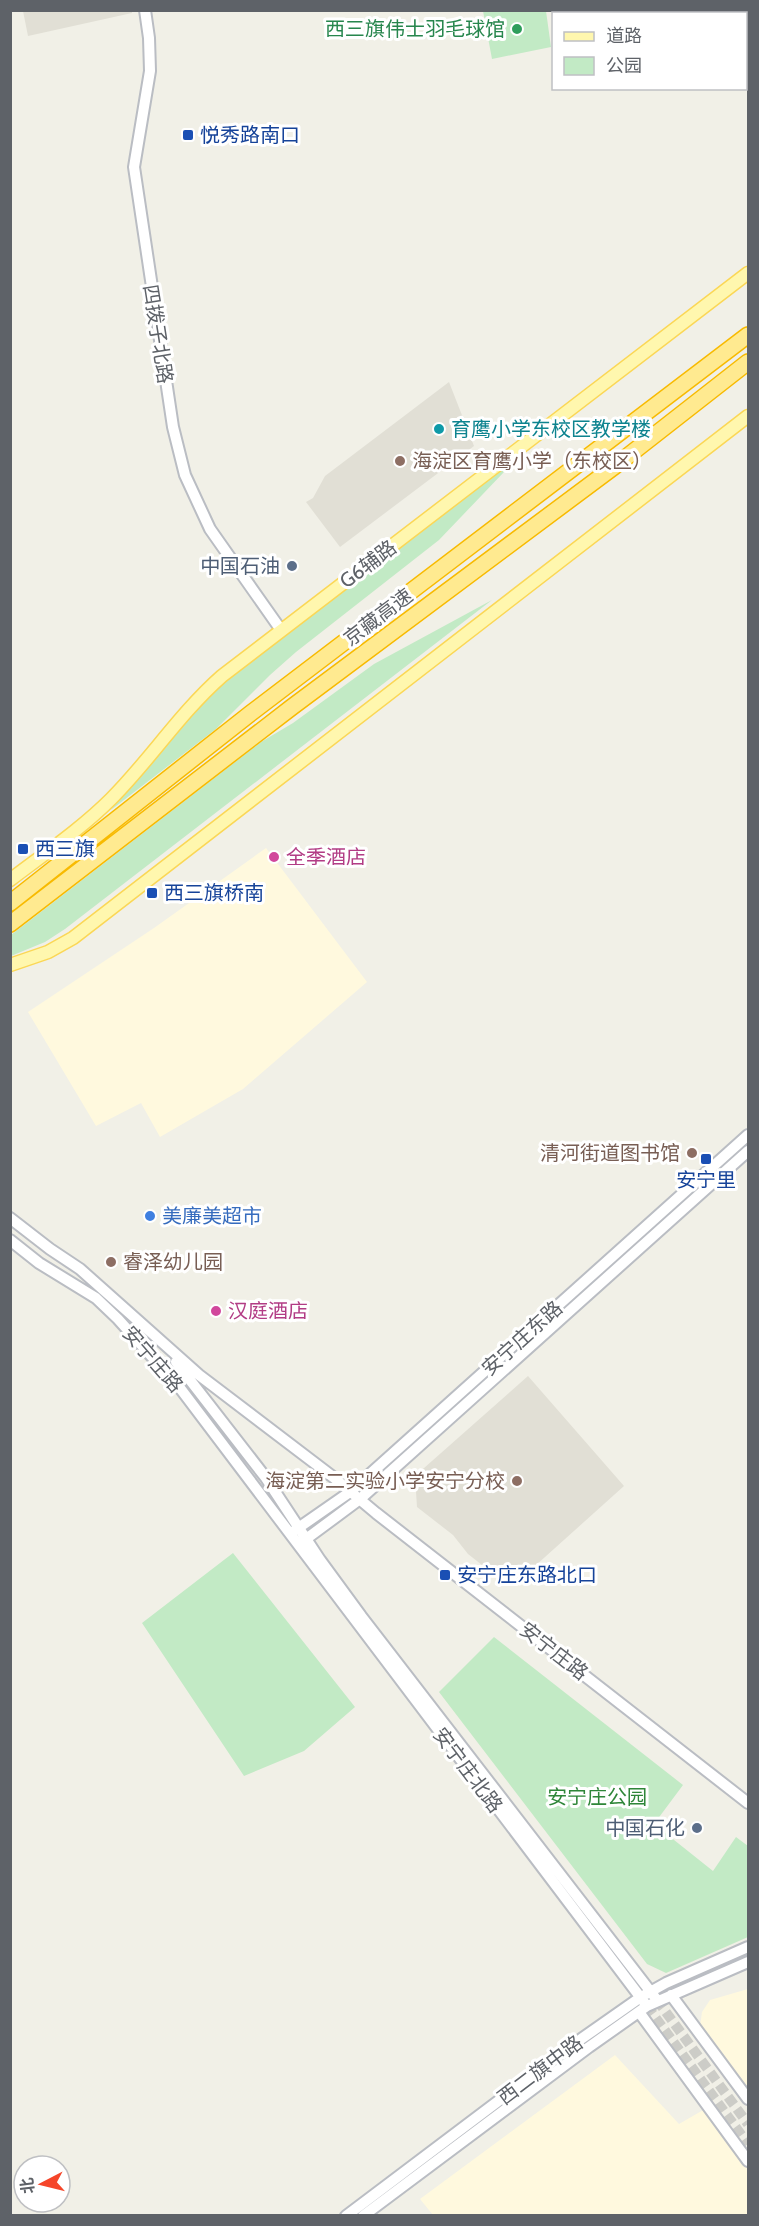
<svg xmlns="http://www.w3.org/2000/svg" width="759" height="2226" font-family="Cabin,'Noto Sans SC',sans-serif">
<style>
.commercial{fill:#fff9de}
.education{fill:#e1dfd5}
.green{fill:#c2eac5}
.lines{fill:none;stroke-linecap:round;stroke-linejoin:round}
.secondary-tunnel{stroke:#ccccc7;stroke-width:10;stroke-dasharray:10 5;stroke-linecap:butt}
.secondary-casing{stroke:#babdc3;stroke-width:14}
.primary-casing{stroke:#fbd756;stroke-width:15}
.highway-casing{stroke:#f8ba00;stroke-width:18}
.secondary{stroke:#fff;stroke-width:10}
.primary{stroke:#fff7ae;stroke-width:12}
.highway{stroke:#ffea90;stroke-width:15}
.leisure-dot{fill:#2e9e5b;stroke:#fff;stroke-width:2}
.transit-dot{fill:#1a4fb4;stroke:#fff;stroke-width:2}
.culture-dot{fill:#0f9aa8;stroke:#fff;stroke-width:2}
.education-dot{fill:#8d6e63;stroke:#fff;stroke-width:2}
.service-dot{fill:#5c6f8a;stroke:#fff;stroke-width:2}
.hotel-dot{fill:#d1479c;stroke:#fff;stroke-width:2}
.shop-dot{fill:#3f7fe0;stroke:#fff;stroke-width:2}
.labels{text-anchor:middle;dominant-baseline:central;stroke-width:6;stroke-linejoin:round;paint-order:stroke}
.leisure-label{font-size:20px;fill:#27864d;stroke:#fff;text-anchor:end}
.transit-label{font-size:20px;fill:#164399;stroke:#fff;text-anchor:start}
.street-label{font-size:20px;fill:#5e6268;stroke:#fff}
.culture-label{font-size:20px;fill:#0d838f;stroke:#fff;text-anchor:start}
.education-label{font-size:20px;fill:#785e54;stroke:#fff;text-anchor:start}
.service-label{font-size:20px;fill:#4e5e75;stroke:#fff;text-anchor:end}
.hotel-label{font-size:20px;fill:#b23c85;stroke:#fff;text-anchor:start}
.shop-label{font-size:20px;fill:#366cbe;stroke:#fff;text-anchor:start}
.park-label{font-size:20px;fill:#2f8639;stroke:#fff}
</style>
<rect width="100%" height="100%" fill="#f1f0e7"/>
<path class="commercial" d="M266,848L367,982L243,1089L160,1137L141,1103L96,1126L28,1012L154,928Z
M748,1989V2092L700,2026L702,2012L710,2000Z
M615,2055L679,2124L705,2109L748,2170V2215H433L420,2199Z"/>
<path class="education" d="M132,10V13L28,36L23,11Z
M449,382L474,446L340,547L306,502L313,498L325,476Z
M528,1376L624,1486L525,1575L496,1576L468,1554L453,1535L417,1507L415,1476Z"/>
<path class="green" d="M748,10V18H746V14H564V11Z
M483,11H546L551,47L492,59Z
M500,467L504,472L439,540L296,652L270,675L216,729L111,810L189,713L221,683Z
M492,600L65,929L45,942L11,956V935L261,742L293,723L374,664Z
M233,1553L355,1707L304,1751L244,1776L142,1623Z
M494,1637L683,1785L654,1824L713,1871L736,1837L748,1846V1937L666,1973L647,1964L439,1692Z"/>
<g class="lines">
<path class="secondary-tunnel" d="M657,2000L748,2124
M647,2006L748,2144"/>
<defs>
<path id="secondary" d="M145,10L149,38L150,71L134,167L173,427L185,475L210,529L281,630
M10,1218L50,1249L80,1269L199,1375L333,1477L376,1513L748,1803
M10,1240L39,1263L96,1298L118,1319L180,1388L647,2006
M176,1362L266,1478L320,1560L361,1616L657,2000
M294,1531L350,1492L748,1135
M302,1542L360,1499L748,1151
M671,1995L748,2099
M639,2012L748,2161
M346,2216L574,2044L641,1997L666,1983L748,1947
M363,2216L589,2047L647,2006L748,1962"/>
<path id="primary" d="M10,880C44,854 81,829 111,799C150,760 180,713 222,676L748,273
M10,965L48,952L73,938L748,416"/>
<path id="highway" d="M10,903L251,713L748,335
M10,924L292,707L615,466L748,362"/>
</defs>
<use href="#secondary" class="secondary-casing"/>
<use href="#primary" class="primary-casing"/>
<use href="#highway" class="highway-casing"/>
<use href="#secondary" class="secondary"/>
<use href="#primary" class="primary"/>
<use href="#highway" class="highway"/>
</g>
<circle class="leisure-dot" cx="517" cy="29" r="6"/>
<g class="transit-dot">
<rect x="182" y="129" width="12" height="12" rx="3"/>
<rect x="17" y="843" width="12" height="12" rx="3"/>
<rect x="146" y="887" width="12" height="12" rx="3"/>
<rect x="700" y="1153" width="12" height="12" rx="3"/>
<rect x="439" y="1569" width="12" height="12" rx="3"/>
</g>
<circle class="culture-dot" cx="439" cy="429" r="6"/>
<g class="education-dot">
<circle cx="400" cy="461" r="6"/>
<circle cx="692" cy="1153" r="6"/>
<circle cx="111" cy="1262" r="6"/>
<circle cx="517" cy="1481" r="6"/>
</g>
<g class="service-dot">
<circle cx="292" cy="566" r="6"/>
<circle cx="697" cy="1828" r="6"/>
</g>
<g class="hotel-dot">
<circle cx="274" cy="857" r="6"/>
<circle cx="216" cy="1311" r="6"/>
</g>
<circle class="shop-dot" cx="150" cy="1216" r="6"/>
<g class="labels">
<g class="leisure-label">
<text x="505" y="29">西三旗伟士羽毛球馆</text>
</g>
<g class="transit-label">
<text x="200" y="135">悦秀路南口</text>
<text x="35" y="849">西三旗</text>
<text x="164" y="893">西三旗桥南</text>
<text x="706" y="1180" text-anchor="middle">安宁里</text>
<text x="457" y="1575">安宁庄东路北口</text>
</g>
<g class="street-label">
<text transform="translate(158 334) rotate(81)">四拨子北路</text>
<text transform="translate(368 564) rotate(-37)">G6辅路</text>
<text transform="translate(378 617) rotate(-37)">京藏高速</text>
<text transform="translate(522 1338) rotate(-42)">安宁庄东路</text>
<text transform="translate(153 1359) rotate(49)">安宁庄路</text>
<text transform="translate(554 1651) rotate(38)">安宁庄路</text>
<text transform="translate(468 1770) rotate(53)">安宁庄北路</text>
<text transform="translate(540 2070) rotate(-37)">西二旗中路</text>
</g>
<g class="culture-label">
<text x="451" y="429">育鹰小学东校区教学楼</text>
</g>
<g class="education-label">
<text x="412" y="461">海淀区育鹰小学（东校区）</text>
<text x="680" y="1153" text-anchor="end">清河街道图书馆</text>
<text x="123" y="1262">睿泽幼儿园</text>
<text x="505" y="1481" text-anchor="end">海淀第二实验小学安宁分校</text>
</g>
<g class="service-label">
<text x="280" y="566">中国石油</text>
<text x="685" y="1828">中国石化</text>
</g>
<g class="hotel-label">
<text x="286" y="857">全季酒店</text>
<text x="228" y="1311">汉庭酒店</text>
</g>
<g class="shop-label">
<text x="162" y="1216">美廉美超市</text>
</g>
<g class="park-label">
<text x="597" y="1797">安宁庄公园</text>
</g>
</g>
<rect width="759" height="2226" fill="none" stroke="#5e6268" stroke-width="24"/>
<rect x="552" y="12" width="195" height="78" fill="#ffffff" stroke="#bfc0c3" stroke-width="1.5"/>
<rect x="564" y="32" width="30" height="9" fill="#fff7ae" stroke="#bfc0c3" stroke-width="1.5"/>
<text x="606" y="42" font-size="18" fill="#5e6268">道路</text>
<rect x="564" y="57" width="30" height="18" fill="#c2eac5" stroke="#bfc0c3" stroke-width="1.5"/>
<text x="606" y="72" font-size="18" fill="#5e6268">公园</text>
<g transform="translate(42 2184) rotate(263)"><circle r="28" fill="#ffffff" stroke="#bfc0c3" stroke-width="1.5"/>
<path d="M0-4.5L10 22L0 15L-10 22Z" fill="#f54529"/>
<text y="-9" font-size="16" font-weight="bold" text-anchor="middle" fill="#5e6268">北</text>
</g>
</svg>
